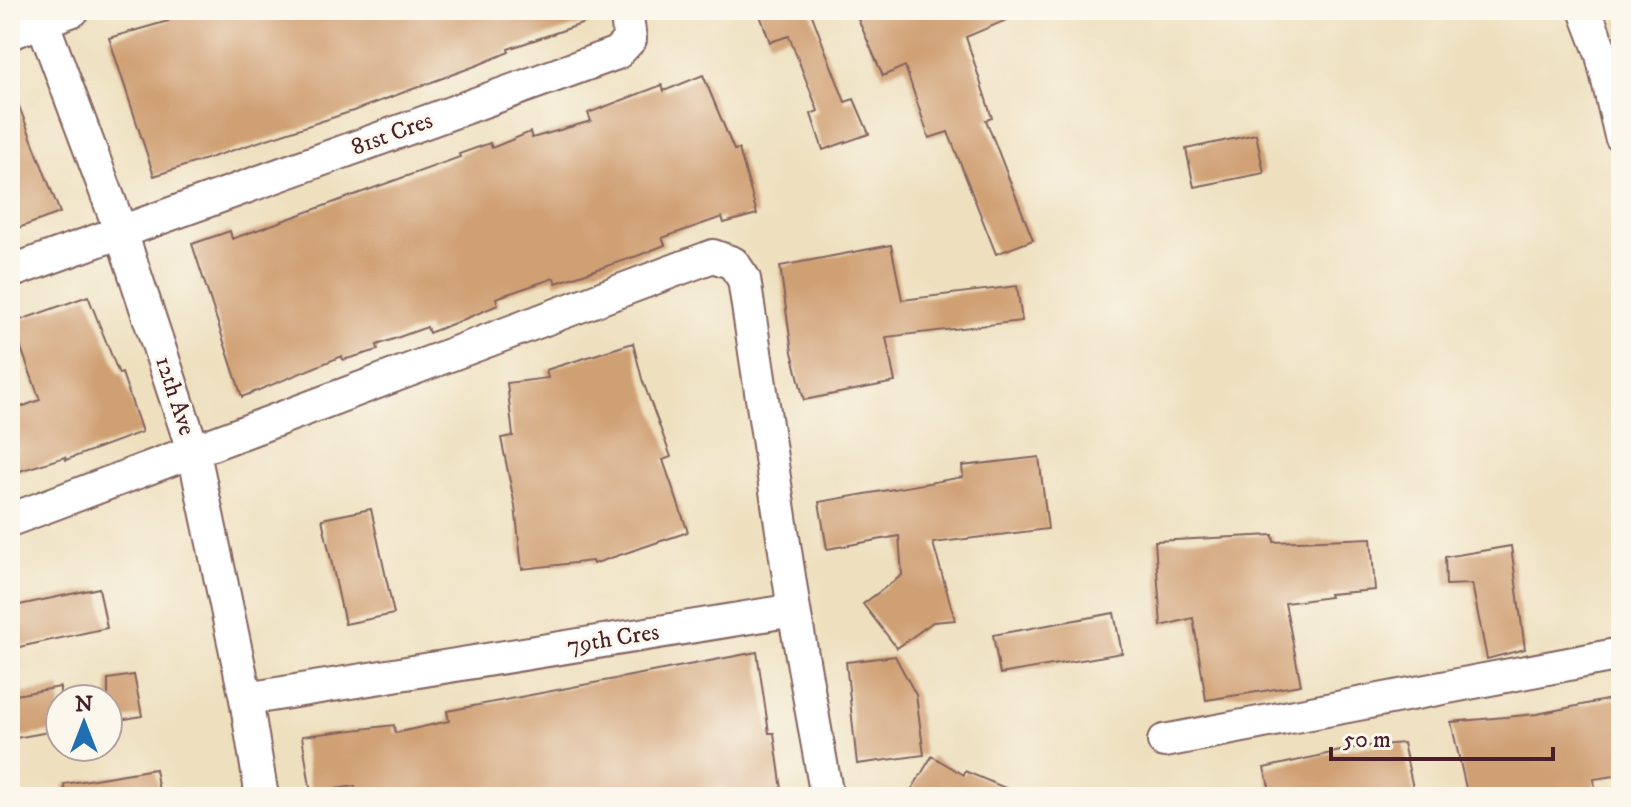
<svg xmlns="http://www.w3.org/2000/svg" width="1631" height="807" font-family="'IM FELL DW Pica',serif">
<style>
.building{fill:#d0a074}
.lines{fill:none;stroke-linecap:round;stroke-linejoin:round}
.street-casing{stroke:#83635f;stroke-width:36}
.street{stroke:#fff;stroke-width:32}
.labels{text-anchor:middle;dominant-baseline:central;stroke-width:6;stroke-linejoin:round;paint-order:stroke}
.street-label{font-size:24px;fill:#4a1f2b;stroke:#fbf7ec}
</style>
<rect width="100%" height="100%" fill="#fbf7ec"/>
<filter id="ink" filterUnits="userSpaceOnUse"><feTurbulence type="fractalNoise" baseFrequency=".0125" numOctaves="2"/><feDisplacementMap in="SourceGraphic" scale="16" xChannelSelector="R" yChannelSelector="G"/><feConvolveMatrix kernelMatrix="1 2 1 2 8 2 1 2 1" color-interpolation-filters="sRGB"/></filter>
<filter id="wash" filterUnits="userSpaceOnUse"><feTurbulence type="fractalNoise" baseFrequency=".006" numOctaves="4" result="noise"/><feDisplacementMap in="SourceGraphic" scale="32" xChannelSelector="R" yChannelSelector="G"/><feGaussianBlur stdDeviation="1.8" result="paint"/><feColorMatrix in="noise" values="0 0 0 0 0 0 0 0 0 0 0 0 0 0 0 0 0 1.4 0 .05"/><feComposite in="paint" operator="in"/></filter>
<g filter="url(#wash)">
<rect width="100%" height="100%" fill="#eee0bf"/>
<g id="blocks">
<path class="building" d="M164,10H607L608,15L508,49L509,52L478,65L353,111L154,176L109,38L168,21Z
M758,10H810L845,102L854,99L869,134L823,150L811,114L818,111L789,36L770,42Z
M854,10H1030L966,37L992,118L986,120L1033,240L996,254L948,132L929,138L905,66L883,76Z
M703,75L734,150L739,149L757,214L724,223L722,217L662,238L665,245L637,256L556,283L554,278L496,298L498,305L460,321L429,333L427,327L377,345L378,350L343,360L342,356L242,397L192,244L230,231L232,239L460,157L459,154L490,143L492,148L530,132L532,138L591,121L588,113L662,85L664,91Z
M12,88L60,213L10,231V89Z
M1256,134L1264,173L1194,187L1186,149Z
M891,245L902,300L1017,286L1022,321L886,337L895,382L804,400L792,352L780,266Z
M88,296L119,374L122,373L142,432L66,460L65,457L10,474V411L40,400L12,323Z
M633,343L642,379L671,457L663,460L688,532L593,564L592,561L522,569L515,506L501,438L513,436L507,383L548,378L546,370Z
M1039,457L1048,529L933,543L955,620L933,622L897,648L863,604L902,575L899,536L827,549L819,502L963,477L962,466Z
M371,509L394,614L345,624L322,519Z
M1273,535L1274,542L1371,538L1375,590L1329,594L1330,597L1285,603L1301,685L1206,700L1193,618L1161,626L1155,541Z
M1511,546L1525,649L1487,659L1472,584L1446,585L1445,557Z
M99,588L107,628L10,649V607Z
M1114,613L1122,653L1000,674L993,635Z
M757,652L769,733H774L783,797H356L355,786L311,793L302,736L394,725L395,733L449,721L447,711Z
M895,656L916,695L924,755L857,764L846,662Z
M134,675L142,716L108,722V679Z
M60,687V730L10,739V696Z
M1621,697V775L1594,779L1596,797H1468L1451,722L1537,714Z
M1403,743L1415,797H1272L1264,768L1358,747Z
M932,756L964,775L965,771L1027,797H907Z
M155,769L160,797H65L64,784Z"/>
</g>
</g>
<g filter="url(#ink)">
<use href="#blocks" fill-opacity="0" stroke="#83635f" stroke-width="2"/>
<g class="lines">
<defs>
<path id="street" d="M38,10L121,232L194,453L246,699L262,797
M1585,10L1602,55L1621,136
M10,33L73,10
M10,272L617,53L630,39L626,10
M10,520L713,256L733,263L744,279L794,610
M246,699L794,610L827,797
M1164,741L1621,654"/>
</defs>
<use href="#street" class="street-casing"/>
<use href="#street" class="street"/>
</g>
</g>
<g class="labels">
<g class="street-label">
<text transform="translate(392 134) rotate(-20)">81st Cres</text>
<text transform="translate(175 396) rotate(72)">12th Ave</text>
<text transform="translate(613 639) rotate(-9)">79th Cres</text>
</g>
</g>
<rect width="1631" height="807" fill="none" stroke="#fbf7ec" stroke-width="40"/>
<g transform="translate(84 723)"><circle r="38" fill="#fbf7ec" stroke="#b4a19f" stroke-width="2"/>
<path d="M0-6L14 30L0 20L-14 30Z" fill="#1f6fb2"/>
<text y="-12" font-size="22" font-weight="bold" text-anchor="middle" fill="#4a1f2b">N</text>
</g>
<path d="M1331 747v12h222v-12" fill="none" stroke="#4a1f2b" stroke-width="4"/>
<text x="1343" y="747" font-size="24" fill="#4a1f2b" stroke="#fbf7ec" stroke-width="6" paint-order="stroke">50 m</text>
</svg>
